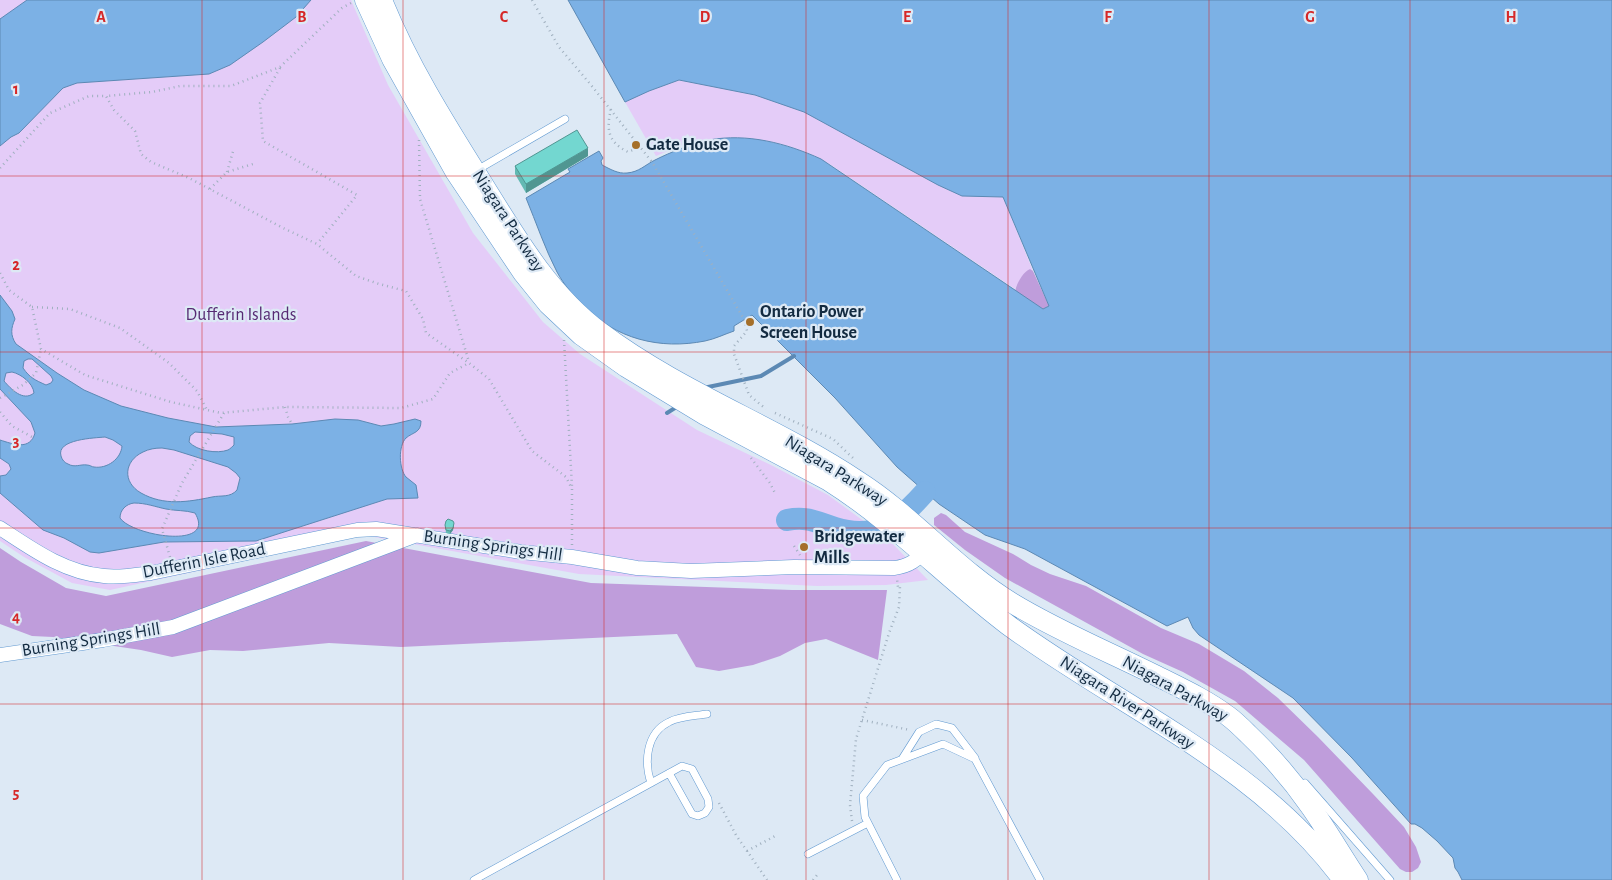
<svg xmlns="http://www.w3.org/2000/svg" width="1612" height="880" font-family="'Alegreya Sans',sans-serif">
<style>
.green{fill:#e4ccf8}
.forest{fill:#bf9ddb}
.water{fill:#7cb1e5;stroke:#5c89b4;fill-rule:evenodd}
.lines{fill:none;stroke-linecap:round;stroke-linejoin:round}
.stream{stroke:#5c89b4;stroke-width:4}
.river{stroke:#7cb1e5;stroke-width:22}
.lane-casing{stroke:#6099d1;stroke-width:8}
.street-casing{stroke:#6099d1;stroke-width:15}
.secondary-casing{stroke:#6099d1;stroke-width:21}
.path{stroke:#a0b0bf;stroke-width:2.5;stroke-dasharray:1 4;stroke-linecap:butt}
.lane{stroke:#fff;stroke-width:7}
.street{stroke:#fff;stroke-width:14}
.secondary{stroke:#fff;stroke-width:20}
.wall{fill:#63b9b3}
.shaded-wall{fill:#509692}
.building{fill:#73d7d0;stroke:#509692}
.grid{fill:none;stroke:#d62828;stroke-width:1;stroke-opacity:0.55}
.poi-dot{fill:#a56f29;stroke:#dde9f5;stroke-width:2}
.labels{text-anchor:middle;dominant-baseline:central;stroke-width:4.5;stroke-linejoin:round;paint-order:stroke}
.poi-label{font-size:18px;font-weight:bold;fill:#132b41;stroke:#dde9f5;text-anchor:start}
.street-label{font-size:18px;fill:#132b41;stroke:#dde9f5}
.park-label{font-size:18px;fill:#572b74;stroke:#dde9f5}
.grid-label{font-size:16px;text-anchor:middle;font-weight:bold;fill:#d62828;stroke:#dde9f5;stroke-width:4.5;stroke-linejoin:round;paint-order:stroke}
</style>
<rect width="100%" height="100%" fill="#dde9f5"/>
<path class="green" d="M0,0H351L388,85L473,233L543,322L580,354L697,430L771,465L828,495L887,538L928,580L886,585L817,586L579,574L363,535L110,590L72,583L24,557L0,541Z
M679,80L755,95L804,112L938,185L962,196L1003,197L1033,271L1030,269L1022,277L1015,289L831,165C789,141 740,131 693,145L688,134L686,135L689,142L656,156L625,102L649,91Z"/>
<path class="forest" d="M1030,269L1033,271L1049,306L1043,309L1015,291C1017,283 1023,272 1030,269Z
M941,513L946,515L965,532L1013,554L1031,565L1050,574L1086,586L1161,628L1199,644L1244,671L1278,698L1318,737L1373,794L1404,827L1416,847L1421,862L1418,868L1412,872H1406L1400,869L1304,760L1235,701L1183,672L1143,654L1005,578L965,550L934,525V518Z
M366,541L591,583L792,590H887L878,660L826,639L805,643L780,656L753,665L719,671L696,667L677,634L401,647L329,643L243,651L210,650L172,657L141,650L53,637L32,636L0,624V548L21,562L66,588L106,596Z"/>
<path class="water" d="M27,0H311L296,17L263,42L230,65L209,74L77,83L63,88L19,133L11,137L0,146V19Z
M568,0H1612V880H1462L1458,872L1455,868L1453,858L1437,841L1422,828L1415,824H1411L1352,758L1293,698L1199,635L1193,628L1188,617L1167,626L1025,549L985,535L939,504L897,467L835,398L752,315L734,326V331C725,334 715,339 705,341C660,350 615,339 583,305C573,295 564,285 557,272C545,249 536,222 526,198L570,172L568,169L599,151L603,158L601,161L602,165C610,169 618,174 627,173C639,172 645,165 655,160C671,152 691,144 709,140C747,133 786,143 821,159L1043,309L1049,306L1003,197L962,196L938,185L804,112L755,95L679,80L649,91L625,102Z
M0,295L12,311L15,319C11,328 10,335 16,344L57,373L84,390L121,406L168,418L216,427L292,424L335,419L358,420L381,426L394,424L415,419L421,421C421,433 413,432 406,438C398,446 399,469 406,477C409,480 413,482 416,485L418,498L387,499L256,541L164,542L99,553L90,552L64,538L43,530L0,493V476L6,475L11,469L9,464L0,458V440C13,444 30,451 35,433L31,422L0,389ZM28,359H32L51,376L53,380L51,383L46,385C35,380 30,378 23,368L24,361ZM12,372C21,374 33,383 34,393C23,402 11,389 4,381L6,373ZM195,432L222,434L234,437V445C233,446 230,449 228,450C217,454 197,451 189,442L190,436ZM105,437L113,440L122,446C121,459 107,469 94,467C92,467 90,465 87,465C80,464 75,468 68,464C65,463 62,460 61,456C56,439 95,438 105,437ZM162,448L174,450L228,467L236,473L240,478L237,490C230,498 221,495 212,497C188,502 164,506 141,493C122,482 124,461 143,452C149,449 155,448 162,448ZM134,503C146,503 156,507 166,509C176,511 185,510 195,513C217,550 132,536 120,518C120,510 126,504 134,503Z"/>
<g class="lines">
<path class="stream" d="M705,389L708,387L761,376L794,356
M667,413L678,406"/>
<path class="river" d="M787,520C807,516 816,522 835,528C877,541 899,521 925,492"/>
<defs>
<path id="lane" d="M477,170L565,119
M902,759L919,732L936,724L952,728L975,758
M651,783C644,762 646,733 669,722C680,716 695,716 707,714
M1305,783L1390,880
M808,854L868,823
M474,880L682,766L692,769L708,799L709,807L705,813L698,816L692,814L669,773
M897,880L865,817L863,796L887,765L943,744L975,759L1040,880"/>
<path id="street" d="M0,528C32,549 65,573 104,576C120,578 136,575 151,573L357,530L376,529L521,552L572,557L637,568L691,571L794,567L894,568C910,566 917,560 927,548
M0,655L103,640L173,627L417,535"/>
<path id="secondary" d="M365,0L392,59L456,173L523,273L548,304L581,335L626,367L705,415L829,481C894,522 947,579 1008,625C1121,708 1258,764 1343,880
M382,0C408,65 446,125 483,184C516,237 549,294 600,332C680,392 775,426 858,481C913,516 956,569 1012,603C1058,631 1109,652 1157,676C1181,688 1207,700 1228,716C1235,721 1242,728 1248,734C1271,756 1292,780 1310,806C1327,830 1342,856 1358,880"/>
</defs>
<use href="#lane" class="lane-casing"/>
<use href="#street" class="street-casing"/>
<use href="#secondary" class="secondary-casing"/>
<path class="path" d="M532,0L559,47L591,85L652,162L745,321L747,331L734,346V354L749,395L766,409
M351,3L342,8L280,67L231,86H180L152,92L106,96L114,110L135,131L141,154L151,162L189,178L283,228L317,244L356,276L379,284L406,291L423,319L426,333L469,363
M280,68L260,103L263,141L357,195L317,244
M611,109C606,130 608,142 628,152L640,147
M419,140L420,199L469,362
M0,168L50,113L89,96H106
M227,172L234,148
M210,189L227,172L253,164
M0,273L9,290L32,307L41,349L85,375L171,402L221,413L285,407L401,408L433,399L450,373L469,363L489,379L532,451L566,477L572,489V545
M32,307L70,309L120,328L169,363L197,391L207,410
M564,340L572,487
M0,398L23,385L36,373L41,349
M285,407L288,417L292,424
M0,412L12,426L34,438
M775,413L833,439L854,459
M751,458L770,483L776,495
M794,546L800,555
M170,557L162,529L182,483L224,413
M862,720L910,730
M719,803L736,835L767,880
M852,821L850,805L856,739L889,633L899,607L900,586L898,587L897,579
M747,851L777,835
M813,880L817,875"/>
<use href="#lane" class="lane"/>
<use href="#street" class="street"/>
<use href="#secondary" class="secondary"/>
</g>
<path class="wall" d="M588,156L526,193L515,174V166Z
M445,525L454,526L453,530L450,534L446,533Z"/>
<path class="shaded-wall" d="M588,148V156L526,193V184Z
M454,523L453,530L450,534V531Z"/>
<path class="building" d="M577,130L588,148L526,184L515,166Z
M448,519L453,521L454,523L453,528L450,531L446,530L445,525L446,521Z"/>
<path class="grid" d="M202,0V880M403,0V880M604,0V880M806,0V880M1008,0V880M1209,0V880M1410,0V880M0,176H1612M0,352H1612M0,528H1612M0,704H1612"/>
<g class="poi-dot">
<circle cx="636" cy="145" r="5"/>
<circle cx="750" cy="322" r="5"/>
<circle cx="804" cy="547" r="5"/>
</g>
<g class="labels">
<g class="poi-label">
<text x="646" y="145">Gate House</text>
<text x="760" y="312">Ontario Power<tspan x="760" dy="21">Screen House</tspan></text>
<text x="814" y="537">Bridgewater<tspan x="814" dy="21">Mills</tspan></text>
</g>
<g class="street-label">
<text transform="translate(508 221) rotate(57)">Niagara Parkway</text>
<text transform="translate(836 471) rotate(32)">Niagara Parkway</text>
<text transform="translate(493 546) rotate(8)">Burning Springs Hill</text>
<text transform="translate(204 561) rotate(-11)">Dufferin Isle Road</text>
<text transform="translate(91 640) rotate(-9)">Burning Springs Hill</text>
<text transform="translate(1175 689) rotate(29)">Niagara Parkway</text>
<text transform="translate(1127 703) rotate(33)">Niagara River Parkway</text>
</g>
<g class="park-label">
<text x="241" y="315">Dufferin Islands</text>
</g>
</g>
<g class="grid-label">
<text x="101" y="22">A</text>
<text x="302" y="22">B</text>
<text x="504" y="22">C</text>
<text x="705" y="22">D</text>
<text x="907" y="22">E</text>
<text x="1108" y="22">F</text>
<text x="1310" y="22">G</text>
<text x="1511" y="22">H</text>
<text x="16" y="94">1</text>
<text x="16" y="270">2</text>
<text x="16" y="446">3</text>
<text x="16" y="622">4</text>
<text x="16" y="798">5</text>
</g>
</svg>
